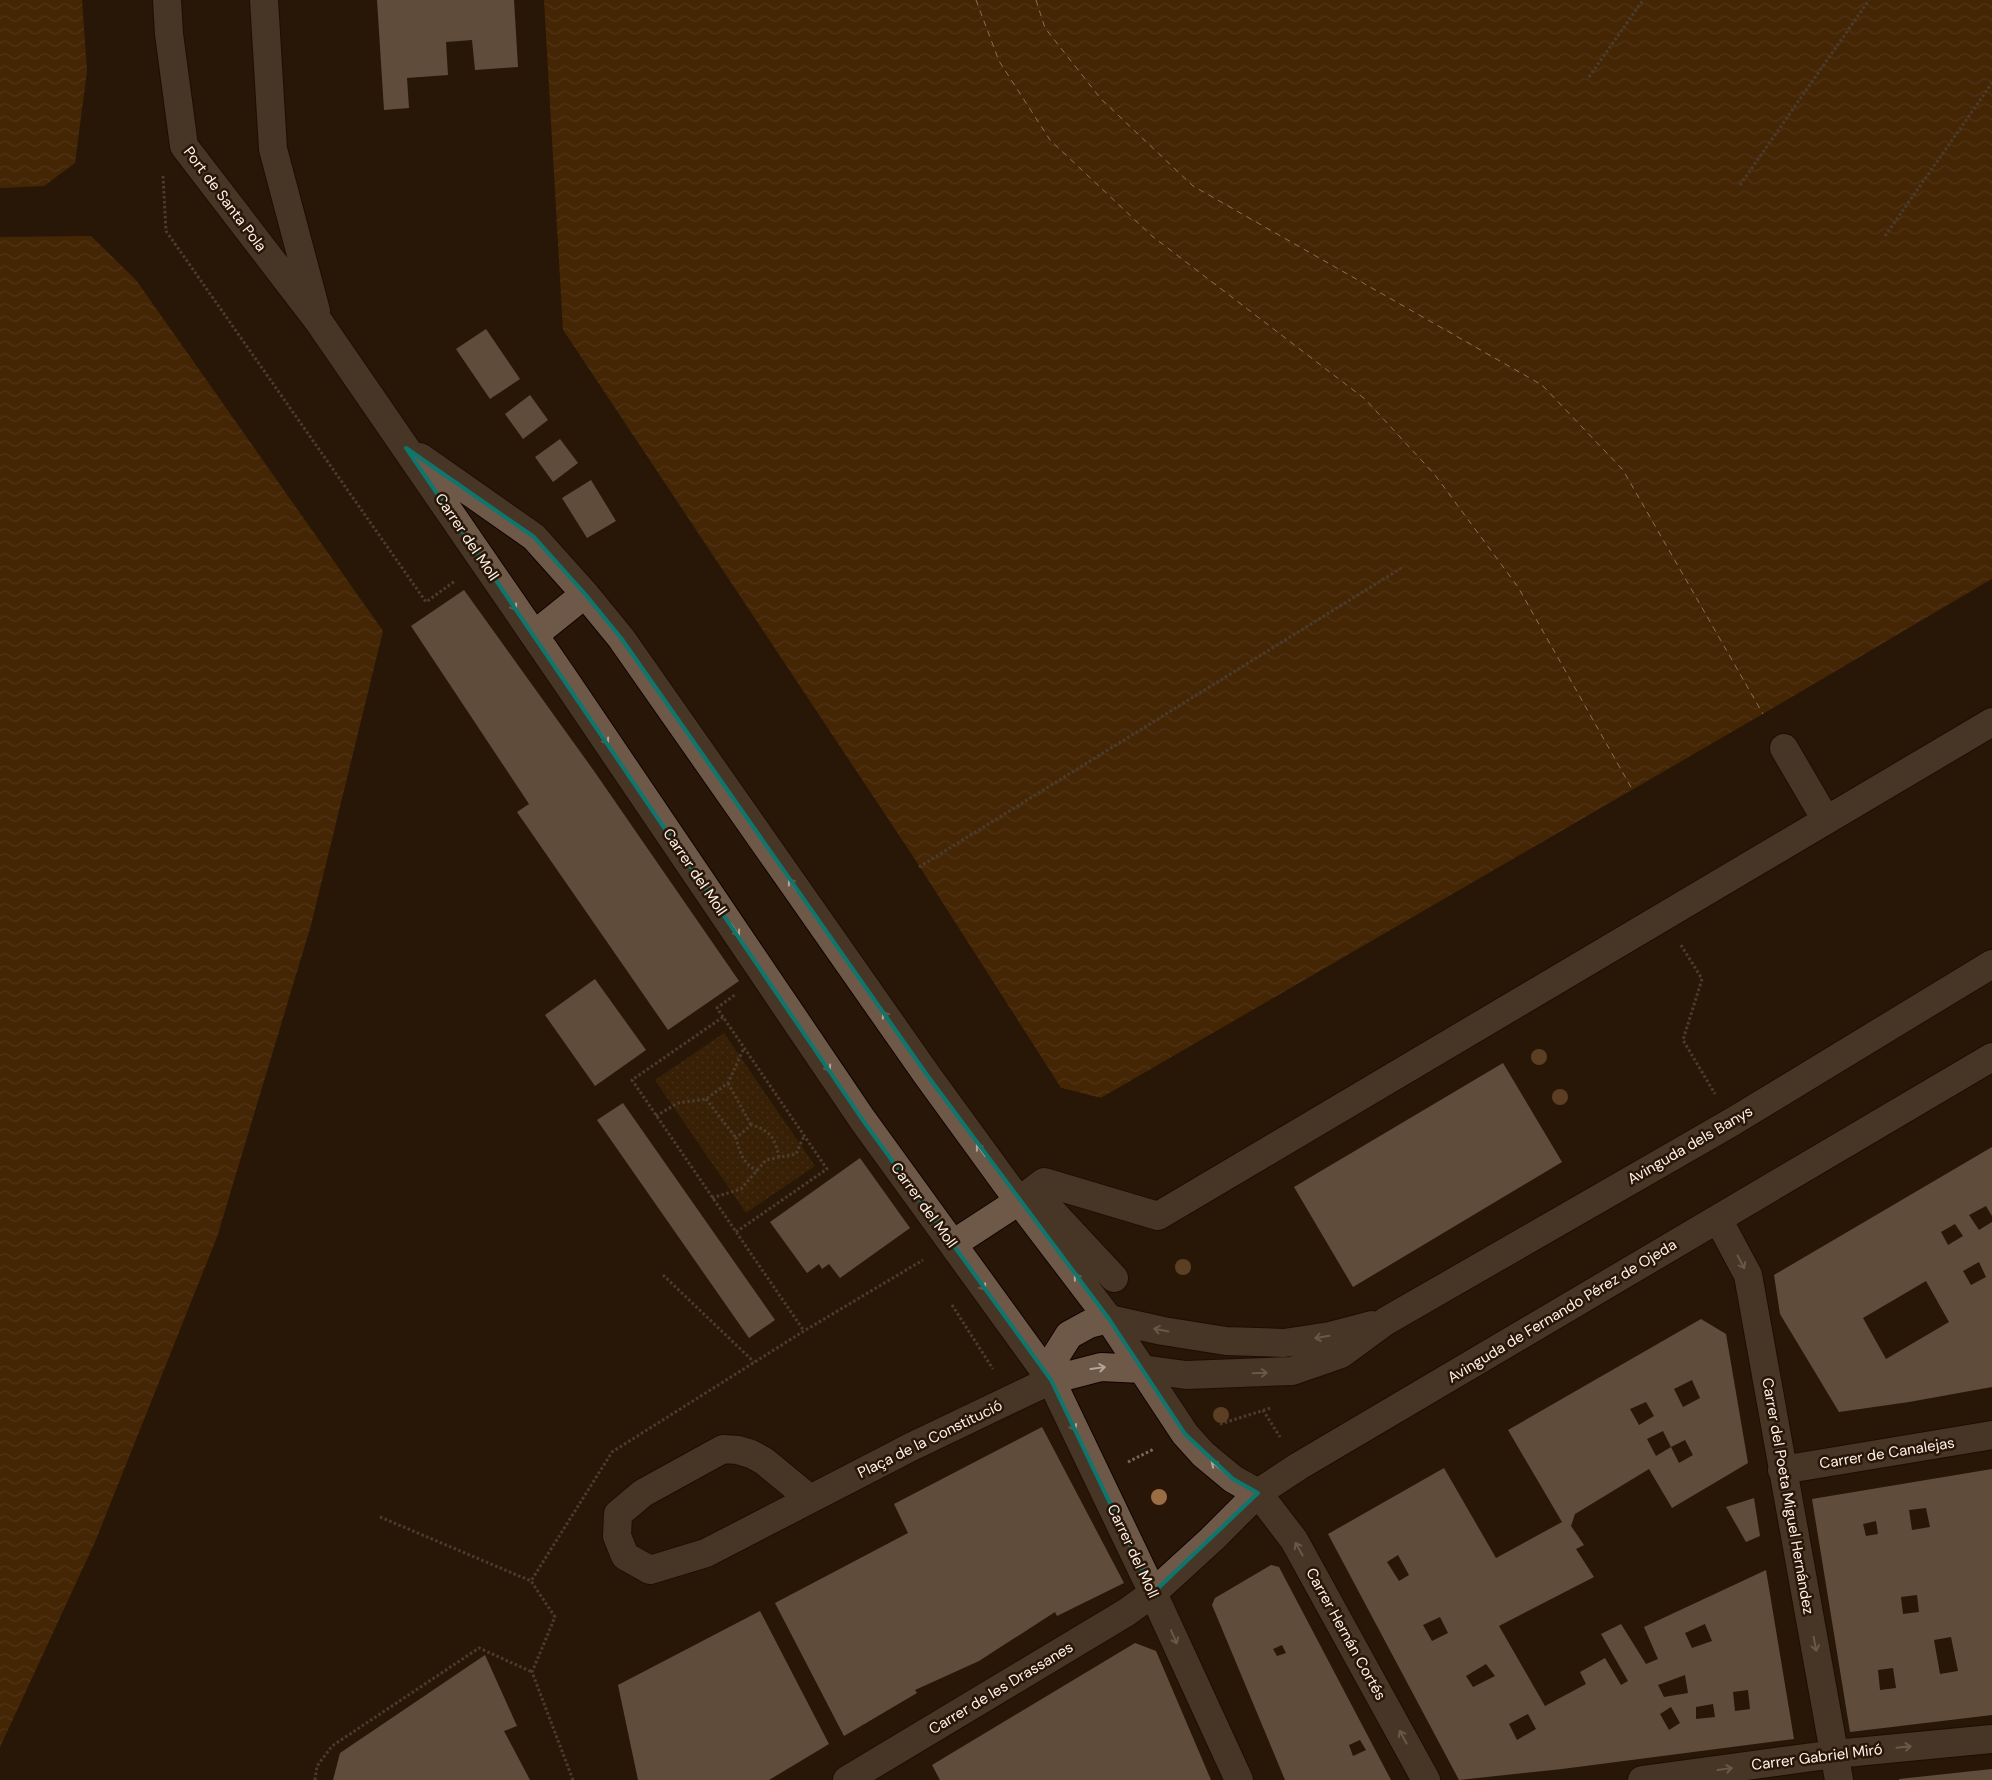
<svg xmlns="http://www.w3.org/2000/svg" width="1992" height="1780" font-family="'DM Sans',sans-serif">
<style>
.grass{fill:url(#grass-dots)}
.water{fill:url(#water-waves)}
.pier{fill:#281708}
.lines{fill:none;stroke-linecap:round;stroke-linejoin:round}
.ferry{stroke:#ffdbbd;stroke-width:1;stroke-dasharray:6 5;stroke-linecap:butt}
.building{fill:#a38c7a;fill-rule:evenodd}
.minor-casing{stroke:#100300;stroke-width:30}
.path{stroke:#77685b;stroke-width:3;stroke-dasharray:2.5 2.5;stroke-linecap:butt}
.minor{stroke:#6e5949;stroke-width:28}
.tree{fill:#9b6d44}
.oneway{stroke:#b6a698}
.marked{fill:none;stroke:#0f766e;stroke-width:4;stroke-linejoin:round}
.labels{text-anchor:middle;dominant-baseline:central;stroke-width:5;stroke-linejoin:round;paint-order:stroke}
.street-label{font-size:15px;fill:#fef2e8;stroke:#281708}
</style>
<defs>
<pattern id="grass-dots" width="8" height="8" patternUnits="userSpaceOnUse" patternTransform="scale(1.25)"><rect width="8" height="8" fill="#4d2b08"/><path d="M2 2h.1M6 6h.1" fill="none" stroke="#684a2c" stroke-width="1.8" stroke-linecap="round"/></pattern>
<pattern id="water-waves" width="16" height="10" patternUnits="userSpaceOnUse" patternTransform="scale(1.25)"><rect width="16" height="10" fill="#673904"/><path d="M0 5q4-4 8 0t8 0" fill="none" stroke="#7e5629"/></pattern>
</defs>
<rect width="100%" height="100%" fill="#281708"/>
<path class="grass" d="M724,1033L815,1166L746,1213L655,1080Z"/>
<path class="water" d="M0,0H82L87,71L75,163L44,186L0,188Z
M544,0H1992V579L1763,714L1101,1098L1061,1088L912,855L563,330Z
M91,236L136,280L383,631L311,925L217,1237L95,1542L0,1747V237Z"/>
<path class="pier" d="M563,330L912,855L1061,1088L1101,1098L1763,714L1992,579V582L1765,716L1101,1101L1059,1089L910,856L561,332Z"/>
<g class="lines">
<path class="ferry" d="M976,0L999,61L1050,140L1152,236L1365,399L1435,475L1518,587L1632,789
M1036,0L1045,28L1101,99L1193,186L1542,385L1623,470L1763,714"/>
</g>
<path class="building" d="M377,0H514L518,67L475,70L472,40L446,42L448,75L407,78L409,108L384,110Z
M486,329L520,379L490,399L456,349Z
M530,395L548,420L523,439L505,414Z
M560,439L578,463L553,482L535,457Z
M591,480L616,521L587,538L562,498Z
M464,590L594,771L739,981L668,1030L517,812L529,804L411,626Z
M595,979L646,1050L595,1086L545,1015Z
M1503,1063L1562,1162L1353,1287L1294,1187Z
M623,1103L775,1320L749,1338L597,1120Z
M1992,1147V1216L1986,1206L1969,1215L1979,1230L1992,1222V1387L1909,1402L1839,1412L1780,1314L1774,1275ZM1955,1224L1963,1236L1948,1245L1941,1232ZM1979,1262L1986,1277L1971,1285L1963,1271ZM1926,1281L1949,1322L1886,1359L1863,1318Z
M860,1158L910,1228L840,1278L829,1264L822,1269L819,1264L807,1273L770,1222Z
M1701,1319L1726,1334L1748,1463L1672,1508L1649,1469L1575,1514L1571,1526L1584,1545L1576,1549L1594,1577L1499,1626L1545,1706L1586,1684L1580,1672L1605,1658L1621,1685L1628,1681L1601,1634L1621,1624L1646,1664L1658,1659L1644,1627L1766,1570L1794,1739L1562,1769L1459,1780L1328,1534L1444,1468L1496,1558L1562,1522L1508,1430ZM1692,1380L1700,1398L1683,1407L1674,1389ZM1646,1402L1654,1416L1639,1425L1630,1409ZM1663,1431L1671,1447L1685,1440L1693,1455L1679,1463L1671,1447L1656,1456L1647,1439ZM1398,1555L1409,1575L1399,1581L1387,1562ZM1440,1617L1448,1633L1432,1641L1423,1625ZM1705,1624L1712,1641L1692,1648L1685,1633ZM1486,1664L1495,1676L1473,1687L1466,1676ZM1685,1675L1688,1693L1664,1697L1658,1685ZM1748,1690L1750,1709L1735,1711L1733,1692ZM1713,1704L1715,1717L1696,1719V1707ZM1671,1707L1680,1723L1669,1730L1660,1714ZM1528,1714L1536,1729L1517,1740L1509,1724Z
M1042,1427L1124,1583L1057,1616L1055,1612L979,1661L915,1690L917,1693L844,1736L775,1603L908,1533L894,1504Z
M1992,1469V1715L1850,1732L1812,1499ZM1926,1508L1930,1527L1912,1530L1909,1510ZM1876,1521L1878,1534L1866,1536L1863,1524ZM1917,1595L1919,1612L1903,1614L1901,1597ZM1951,1637L1958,1671L1940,1674L1934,1640ZM1893,1668L1896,1688L1880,1690L1878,1670Z
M1754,1498L1760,1536L1746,1542L1726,1507Z
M1271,1565L1279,1567L1391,1780H1285L1212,1605L1215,1598ZM1282,1645L1286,1653L1277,1656L1273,1649ZM1360,1740L1366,1750L1353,1756L1349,1745Z
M760,1611L829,1744L769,1780H638L618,1685Z
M1135,1643L1156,1651L1211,1780H940L932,1765Z
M485,1655L517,1726L504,1731L530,1780H333L340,1753Z
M1992,1769V1780H1899V1779Z"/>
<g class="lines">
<defs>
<path id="minor" d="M167,0L169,34L184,146L319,322L563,677L862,1119L1051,1380L1153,1593L1239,1780
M264,0L273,149L316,311
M420,457L534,537L585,594L621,638L927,1075L1007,1185L1109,1319L1185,1434L1203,1454L1233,1479L1258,1493L1294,1540L1426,1780
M534,635L585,594
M1784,748L1826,820
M1033,1191L1114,1278
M1718,1219L1748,1275L1839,1780
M953,1244L1019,1201L1044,1182L1158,1216L1992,722
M1051,1380L1057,1354L1069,1335L1089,1324L1109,1319L1163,1331L1226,1341L1284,1343L1330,1336L1372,1325
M1782,1470L1992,1435
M810,1499L764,1461L751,1454L738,1450L723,1449L643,1493L618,1514L617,1536L625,1556L650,1570L706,1553L911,1447L1051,1380L1101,1367L1142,1369L1186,1375L1292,1371L1341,1354L1386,1321L1732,1122L1992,964
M847,1780L1127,1612L1153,1593L1212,1539L1258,1493L1299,1466L1992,1057
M1642,1780L1835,1754L1992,1739"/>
</defs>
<use href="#minor" class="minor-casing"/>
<path class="path" d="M1589,77L1643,0
M163,176L166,231L426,602L455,581
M1740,185L1869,0
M1885,236L1992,83
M919,867L1403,567
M1681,945L1702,979L1683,1040L1715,1094
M723,1017L717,1008L736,994
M728,1083L751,1125
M706,1099L736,1138
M656,1116L678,1103L706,1099L728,1083L744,1048
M758,1171C743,1164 740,1153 736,1138L751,1125C771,1130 775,1139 779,1157
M712,1198L741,1189L766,1160L796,1154L804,1136
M736,1232L827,1169L723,1017L632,1080L804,1331
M663,1275L754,1362
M952,1305L993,1369
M1263,1410L1280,1437
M1220,1424L1271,1408
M1128,1462L1154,1449
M380,1517L531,1581
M315,1780L317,1766L332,1746L479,1648L532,1672
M573,1780L532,1672L555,1617L531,1581L612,1452L804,1331L923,1260"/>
<use href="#minor" class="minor"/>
</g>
<g class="tree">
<circle cx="1539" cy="1057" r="8"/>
<circle cx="1560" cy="1097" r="8"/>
<circle cx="1183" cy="1267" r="8"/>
<circle cx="1221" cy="1415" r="8"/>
<circle cx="1159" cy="1497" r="8"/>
</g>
<defs><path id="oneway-shaft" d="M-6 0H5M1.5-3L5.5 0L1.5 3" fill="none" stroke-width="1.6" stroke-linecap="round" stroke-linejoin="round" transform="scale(1.25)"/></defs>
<g class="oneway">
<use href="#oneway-shaft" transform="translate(512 604) rotate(56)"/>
<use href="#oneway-shaft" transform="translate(604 738) rotate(56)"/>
<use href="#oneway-shaft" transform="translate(793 885) rotate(-125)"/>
<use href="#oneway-shaft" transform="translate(735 930) rotate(56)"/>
<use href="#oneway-shaft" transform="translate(887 1018) rotate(-125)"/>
<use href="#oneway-shaft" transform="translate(826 1065) rotate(56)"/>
<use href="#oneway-shaft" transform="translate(981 1150) rotate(-126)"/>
<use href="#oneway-shaft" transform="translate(1741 1262) rotate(62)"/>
<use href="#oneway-shaft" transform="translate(1079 1280) rotate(-127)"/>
<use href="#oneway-shaft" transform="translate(981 1284) rotate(54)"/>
<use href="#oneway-shaft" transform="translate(1161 1330) rotate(-169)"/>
<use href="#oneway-shaft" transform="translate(1322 1337) rotate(171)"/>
<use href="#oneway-shaft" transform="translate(1098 1368) rotate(-8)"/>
<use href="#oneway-shaft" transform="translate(1260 1373) rotate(-2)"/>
<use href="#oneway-shaft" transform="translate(1072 1424) rotate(64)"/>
<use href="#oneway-shaft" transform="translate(1217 1466) rotate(-140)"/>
<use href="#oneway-shaft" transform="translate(1299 1549) rotate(-119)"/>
<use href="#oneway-shaft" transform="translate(1174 1637) rotate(66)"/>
<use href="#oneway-shaft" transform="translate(1815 1644) rotate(79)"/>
<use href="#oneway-shaft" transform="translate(1403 1737) rotate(-119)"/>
<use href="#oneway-shaft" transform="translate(1904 1747) rotate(-6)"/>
<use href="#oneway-shaft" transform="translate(1725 1769) rotate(-8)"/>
</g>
<path d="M0 0H1992V1780H0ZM406,448L534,537L585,594L621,638L927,1075L1109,1319L1185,1434L1233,1479L1258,1493L1153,1593L1051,1380L862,1119Z" fill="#281708" fill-opacity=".55" fill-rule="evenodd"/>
<path class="marked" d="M406,448L534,537L585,594L621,638L927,1075L1109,1319L1185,1434L1233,1479L1258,1493L1153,1593L1051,1380L862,1119Z"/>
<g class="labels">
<g class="street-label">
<text transform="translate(225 199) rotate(53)">Port de Santa Pola</text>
<text transform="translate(467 537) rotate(56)">Carrer del Moll</text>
<text transform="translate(695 872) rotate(56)">Carrer del Moll</text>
<text transform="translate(1690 1145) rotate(-30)">Avinguda dels Banys</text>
<text transform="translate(924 1205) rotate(54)">Carrer del Moll</text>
<text transform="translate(1562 1311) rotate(-31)">Avinguda de Fernando Pérez de Ojeda</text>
<text transform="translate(930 1439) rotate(-26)">Plaça de la Constitució</text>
<text transform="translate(1887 1453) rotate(-9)">Carrer de Canalejas</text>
<text transform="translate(1788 1496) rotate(80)">Carrer del Poeta Miguel Hernández</text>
<text transform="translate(1133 1551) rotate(65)">Carrer del Moll</text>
<text transform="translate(1346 1634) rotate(61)">Carrer Hernán Cortés</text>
<text transform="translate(1001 1688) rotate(-31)">Carrer de les Drassanes</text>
<text transform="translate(1817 1757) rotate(-7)">Carrer Gabriel Miró</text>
</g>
</g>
</svg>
